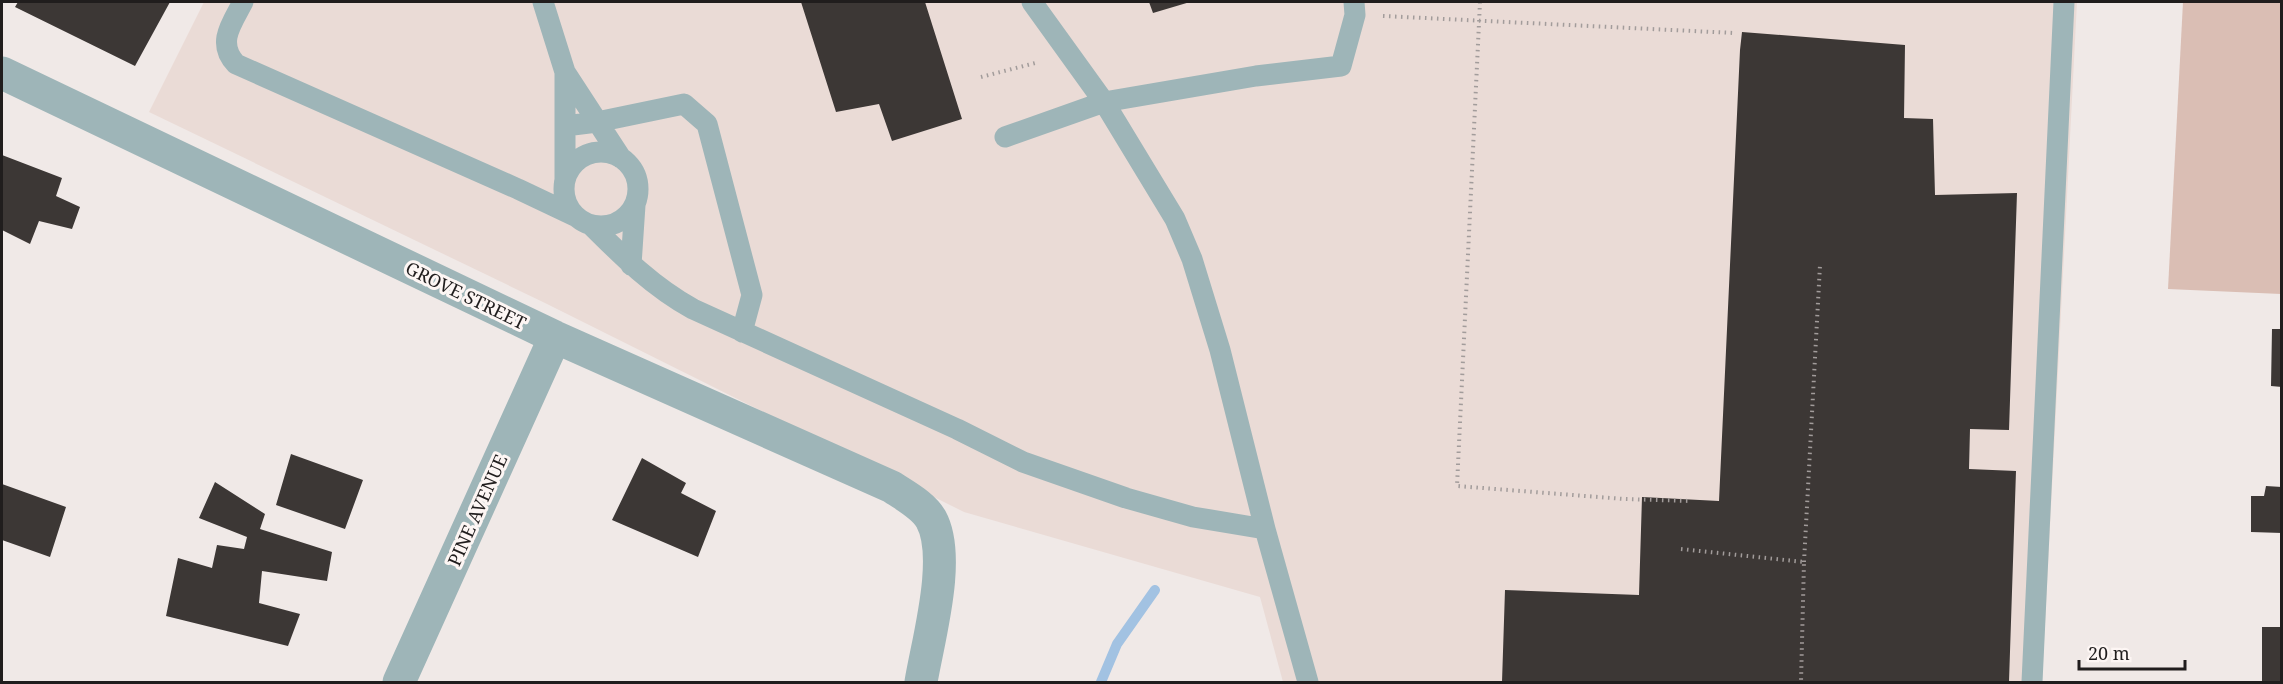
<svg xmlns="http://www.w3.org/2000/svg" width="2283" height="684" font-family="'Noto Serif',serif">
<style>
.built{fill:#eadbd6}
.green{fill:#dabeb4}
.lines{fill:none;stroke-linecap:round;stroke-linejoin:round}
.stream{stroke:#a2c2e2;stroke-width:10}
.building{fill:#3c3735}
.path{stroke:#a29c9b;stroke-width:4;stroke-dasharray:1.5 4.5;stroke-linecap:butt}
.lane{stroke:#9eb5b8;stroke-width:21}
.street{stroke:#9eb5b8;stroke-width:33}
.labels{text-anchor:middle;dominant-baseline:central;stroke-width:6;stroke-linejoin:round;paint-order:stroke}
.street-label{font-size:18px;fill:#201d1d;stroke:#fdf6f4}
</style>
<rect width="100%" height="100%" fill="#f0e9e7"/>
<path class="built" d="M204,2H2077L2042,682H1283L1260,597L964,512L545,303L149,112Z"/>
<path class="green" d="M2183,2H2281V294L2168,289Z"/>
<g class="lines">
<path class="stream" d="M1101,682L1117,644L1155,590"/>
</g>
<path class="building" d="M18,2H170L135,66L15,7Z
M801,2H925L962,119L892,141L879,104L836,112Z
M1149,2H1190L1153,13Z
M1742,32L1905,45L1904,118L1933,119L1935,195L2017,193L2009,430L1970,429L1969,469L2016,471L2009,682H1502L1505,590L1639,595L1642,497L1719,501L1740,50Z
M2,155L62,178L56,196L80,207L72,229L39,221L30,244L2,230Z
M2272,329H2282V387L2271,386Z
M291,454L363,480L345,529L276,505Z
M642,458L686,483L681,493L716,511L698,557L612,520Z
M215,482L265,514L260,529L332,552L327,581L262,571L259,603L300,614L288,646L166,616L178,558L212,568L217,545L244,549L247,537L199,518Z
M2,484L66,507L50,557L2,540Z
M2266,486L2282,487V533L2251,532V496H2264Z
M2262,627H2282V682H2262Z"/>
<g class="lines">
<path class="path" d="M1480,2L1457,486L1624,499L1691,501
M1383,16L1734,33
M981,77L1039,62
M1681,549L1804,562L1801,682
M1804,562L1820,265"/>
<path class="lane" d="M243,2C232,23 216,43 236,64L518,189L577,217
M543,2L565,72L621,158
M565,126L597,122L684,104L707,124L752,295L742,332
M1005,137L1104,102L1032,2
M564 189a37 37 0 1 1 74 0a37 37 0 1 1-74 0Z
M565,181V72
M591,225C623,257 653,287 693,309L957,429L1023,462L1126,498L1193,517L1265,529L1308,682
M631,265L635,205
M1265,529L1220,350L1192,259L1175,219L1104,102L1256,76L1341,66L1355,15L1354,2
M2032,682L2064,2"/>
<path class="street" d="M2,73L555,337L892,487C905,496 923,505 931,519C952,557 928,640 921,682
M399,682L555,337"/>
</g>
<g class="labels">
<g class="street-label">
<text transform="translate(466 295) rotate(26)">GROVE STREET</text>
<text transform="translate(477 510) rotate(-66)">PINE AVENUE</text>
</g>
</g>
<rect width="2283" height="684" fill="none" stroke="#201d1d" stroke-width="6"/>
<path d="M2079 660v9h106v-9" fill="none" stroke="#201d1d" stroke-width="3"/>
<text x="2088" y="660" font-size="18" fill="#201d1d" stroke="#fdf6f4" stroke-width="4.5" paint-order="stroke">20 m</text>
</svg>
